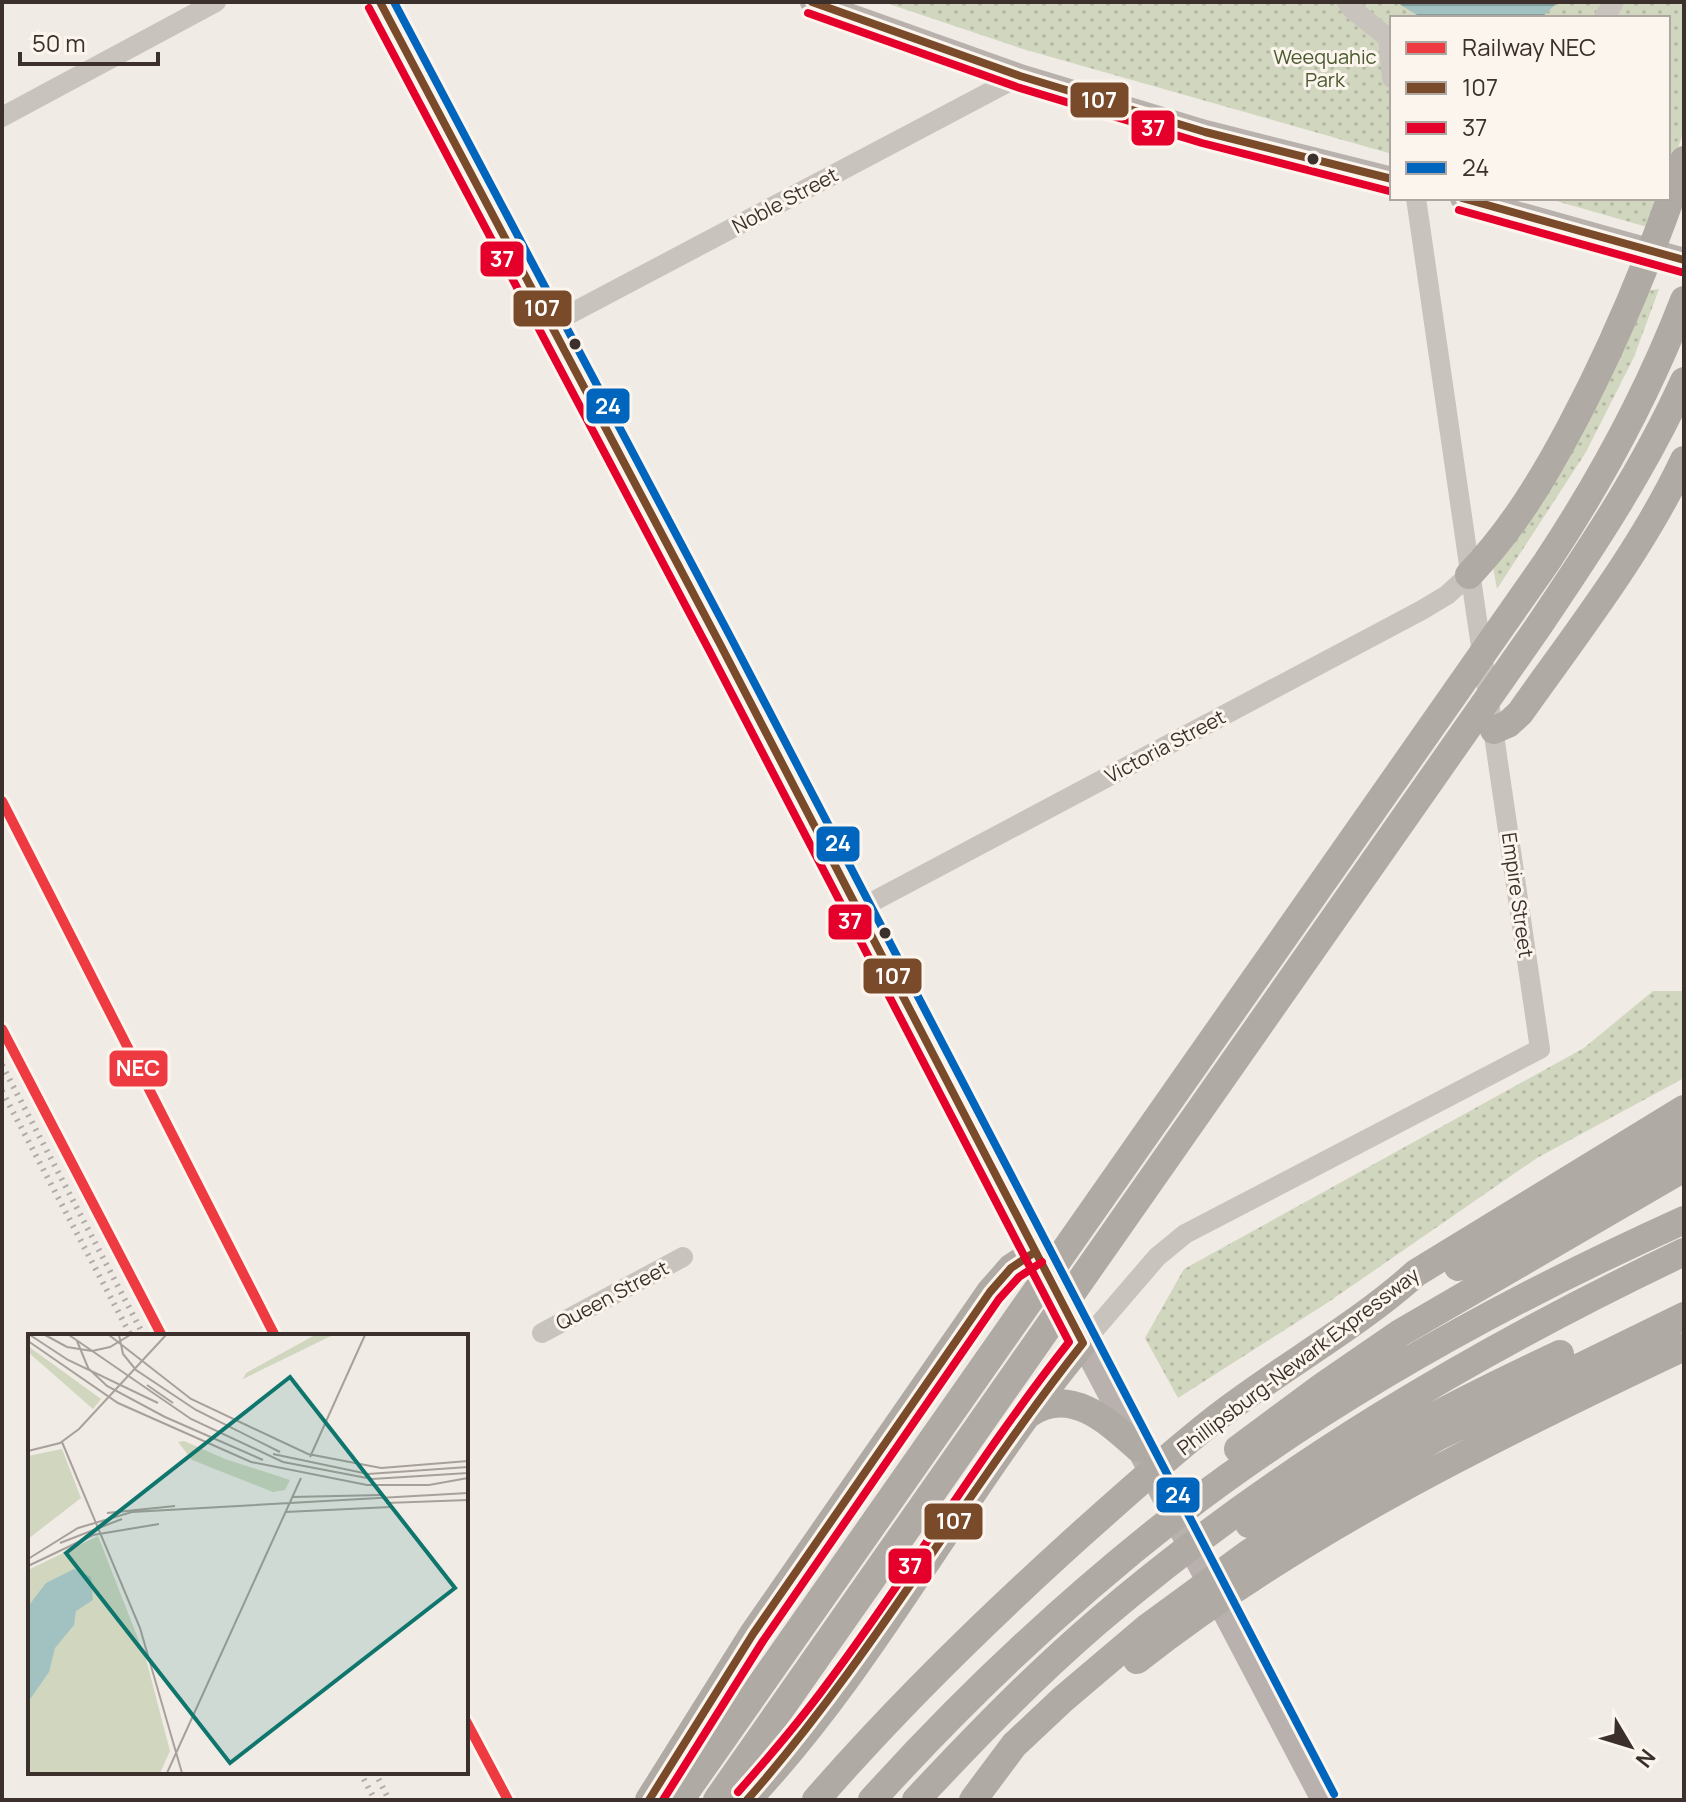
<svg xmlns="http://www.w3.org/2000/svg" width="1686" height="1802" font-family="Manrope,sans-serif">
<style>
.green{fill:url(#green-dots)}
.water{fill:url(#water-rules)}
.lines{fill:none;stroke-linecap:round;stroke-linejoin:round}
.minor{stroke:#c9c3be;stroke-width:20}
.major{stroke:#b8b1ad;stroke-width:24}
.highway{stroke:#afaaa4;stroke-width:28}
.rail{stroke:#b1aca8;stroke-width:6;stroke-dasharray:2 6;stroke-linecap:butt}
.bus-1-casing{stroke:#fbf5ee;stroke-width:14}
.bus-2-casing{stroke:#fbf5ee;stroke-width:14}
.bus-3-casing{stroke:#fbf5ee;stroke-width:14}
.bus-1{stroke:#7a4b2a;stroke-width:8}
.bus-2{stroke:#e4002b;stroke-width:8}
.bus-3{stroke:#0065bd;stroke-width:8}
.rail-1-casing{stroke:#fbf5ee;stroke-width:16}
.rail-1{stroke:#ee3a41;stroke-width:10}
.bus-dot{fill:#3b302b;stroke:#fbf5ee;stroke-width:3}
.labels{text-anchor:middle;dominant-baseline:central;stroke-width:6;stroke-linejoin:round;paint-order:stroke}
.park-label{font-size:20px;fill:#4a5a2e;stroke:#fbf5ee}
.street-label{font-size:20px;fill:#3b302b;stroke:#fbf5ee}
.inset-road{fill:none;stroke:#a8a09b;stroke-width:2}
.view{fill:#0f766e;fill-opacity:0.15;stroke:#0f766e;stroke-width:4}
.inset-edge{fill:none;stroke:#3b302b;stroke-width:4}
.line-badge{stroke:#fbf5ee;stroke-width:3}
.badge-label{font-size:22px;text-anchor:middle;font-weight:bold;fill:#fff}
</style>
<defs>
<pattern id="green-dots" width="8" height="8" patternUnits="userSpaceOnUse" patternTransform="scale(2)"><rect width="8" height="8" fill="#d1d6bf"/><path d="M2 2h.1M6 6h.1" fill="none" stroke="#b4b8a4" stroke-width="1.8" stroke-linecap="round"/></pattern>
<pattern id="water-rules" width="6" height="5" patternUnits="userSpaceOnUse" patternTransform="scale(2)"><rect width="6" height="5" fill="#a1c2c1"/><path d="M0 2.5h6" fill="none" stroke="#849e9d"/></pattern>
</defs>
<rect width="100%" height="100%" fill="#f0ebe5"/>
<path class="green" d="M883,2H1684V130L1668,178V18H1392V154L1023,49Z
M1546,198H1660L1647,227Z
M1659,289L1634,357L1586,452L1497,589L1493,567L1646,291Z
M1653,991H1684V1078L1537,1158L1327,1303L1178,1398L1145,1338L1184,1269L1584,1048Z"/>
<path class="water" d="M1396,2H1558L1541,18H1422Z"/>
<g class="lines">
<path class="minor" d="M1347,2L1352,9L1392,41
M1604,18L1614,2
M1388,38L1392,78
M2,117L216,2
M549,325L1020,76
M857,910L1422,610L1447,595L1469,575
M542,1333L683,1257
M1083,1343L1157,1257L1185,1234L1540,1049C1499,765 1456,482 1416,198"/>
<path class="major" d="M380,2L720,644L1035,1252L1323,1800
M812,2L1020,76L1205,132L1392,179
M1462,198L1684,260"/>
<path class="highway" d="M1469,575C1512,530 1543,479 1572,424C1617,339 1653,251 1684,160
M1494,730L1508,724L1520,713C1578,631 1641,551 1684,460
M1458,1267L1684,1140
M1029,1414C1069,1385 1108,1421 1138,1448
M1238,1449L1323,1386L1400,1333L1684,1168
M1249,1524C1348,1459 1453,1404 1560,1354
M1137,1660C1299,1532 1498,1435 1684,1347
M649,1800L753,1634L990,1292L1011,1268L1035,1252
M680,1800L1546,563C1601,480 1648,393 1684,300
M717,1800L1538,627C1592,547 1644,469 1684,381
M747,1800C877,1662 962,1488 1083,1343
M816,1800C894,1710 980,1626 1068,1546C1116,1503 1164,1459 1215,1419C1280,1368 1355,1328 1416,1273L1684,1109
M872,1800C966,1696 1067,1601 1177,1515C1330,1397 1509,1299 1684,1220
M916,1800C974,1738 1033,1677 1097,1622C1274,1470 1474,1352 1684,1252
M973,1800L1014,1745L1063,1699L1148,1627L1249,1553L1354,1486L1437,1437L1684,1316"/>
<path class="rail" d="M2,1065L144,1336
M2,1091L131,1336
M360,1772L375,1800
M375,1772L389,1800"/>
<defs>
<path id="bus-1" d="M380,2L720,644L1083,1343C965,1492 873,1657 747,1800
M812,2L1020,76L1205,132L1392,179
M1462,198L1684,260
M649,1800L753,1634L990,1292L1011,1268L1035,1252"/>
<path id="bus-2" d="M369,8L709,650L1069,1342C982,1452 911,1572 827,1684C799,1722 769,1757 738,1792
M808,13L1017,87L1202,143L1389,191
M1459,210L1681,272
M663,1800L763,1641L999,1299L1019,1277L1042,1262"/>
<path id="bus-3" d="M394,2L731,638L1334,1794"/>
</defs>
<use href="#bus-1" class="bus-1-casing"/>
<use href="#bus-2" class="bus-2-casing"/>
<use href="#bus-3" class="bus-3-casing"/>
<use href="#bus-1" class="bus-1"/>
<use href="#bus-2" class="bus-2"/>
<use href="#bus-3" class="bus-3"/>
<defs>
<path id="rail-1" d="M2,801L275,1336
M2,1029L162,1336
M466,1721L508,1800"/>
</defs>
<use href="#rail-1" class="rail-1-casing"/>
<use href="#rail-1" class="rail-1"/>
</g>
<g class="bus-dot">
<circle cx="1313" cy="159" r="7"/>
<circle cx="575" cy="344" r="7"/>
<circle cx="885" cy="933" r="7"/>
</g>
<g class="labels">
<g class="park-label">
<text x="1325" y="56">Weequahic<tspan x="1325" dy="23">Park</tspan></text>
</g>
<g class="street-label">
<text transform="translate(785 200) rotate(-28)">Noble Street</text>
<text transform="translate(1165 746) rotate(-28)">Victoria Street</text>
<text transform="translate(1518 895) rotate(82)">Empire Street</text>
<text transform="translate(612 1295) rotate(-28)">Queen Street</text>
<text transform="translate(1298 1361) rotate(-37)">Phillipsburg-Newark Expressway</text>
</g>
</g>
<g transform="translate(28 1334)">
<rect width="440" height="440" fill="#f0ebe5"/>
<path d="M287,1H305L215,45L218,39ZM156,107L197,125L262,146L257,156L245,158L164,126L150,108ZM34,115L53,164L0,205V122ZM70,202L118,325L142,417L132,439H0V236Z" fill="#d1d6bf"/>
<path d="M0,12L73,65L65,75L0,18Z" fill="#d1d6bf"/>
<path d="M44,344L65,352L69,369L67,380L60,378L72,387L79,405L74,427L59,439L18,415L21,404L54,376L37,363ZM115,371L123,415L92,420L84,377Z" fill="#d1d6bf"/>
<path d="M46,235L63,243L65,266L48,277L46,291L27,314L21,338L0,368L2,270L18,249Z" fill="#a1c2c1"/>
<path class="inset-road" d="M2,1L40,26L130,69M17,1L39,13L64,17L82,13L102,1M41,1L163,85L255,128L344,145L440,139M81,1L163,65L280,120L353,134L440,127M91,1L95,20L108,36L168,76L252,118M0,7L90,69L223,128L339,151H401L440,144M49,7L61,36M61,35L79,52L137,83L235,126M119,51L145,69M34,108L112,294L154,439M0,117L32,109L51,95L138,1M245,120L340,140L440,133M282,123L337,1M264,163L353,161M358,169L440,166M257,178L363,173M79,179L147,172M32,209L94,185M0,225L50,194L104,178L440,159M0,232L65,201L131,190M139,439L273,144"/>
<path class="view" d="M262,43L427,254L202,429L38,219Z"/>
<rect width="440" height="440" class="inset-edge"/>
</g>
<g class="line-badge">
<rect x="1069" y="81" width="61" height="38" rx="8" fill="#7a4b2a"/>
<rect x="1130" y="109" width="46" height="38" rx="8" fill="#e4002b"/>
<rect x="479" y="240" width="46" height="38" rx="8" fill="#e4002b"/>
<rect x="512" y="289" width="61" height="39" rx="8" fill="#7a4b2a"/>
<rect x="585" y="387" width="46" height="38" rx="8" fill="#0065bd"/>
<rect x="815" y="825" width="46" height="38" rx="8" fill="#0065bd"/>
<rect x="827" y="903" width="46" height="38" rx="8" fill="#e4002b"/>
<rect x="862" y="957" width="61" height="38" rx="8" fill="#7a4b2a"/>
<rect x="108" y="1049" width="61" height="39" rx="8" fill="#ee3a41"/>
<rect x="1155" y="1476" width="46" height="38" rx="8" fill="#0065bd"/>
<rect x="923" y="1502" width="61" height="39" rx="8" fill="#7a4b2a"/>
<rect x="887" y="1547" width="46" height="38" rx="8" fill="#e4002b"/>
</g>
<g class="badge-label">
<text x="1099" y="108">107</text>
<text x="1153" y="136">37</text>
<text x="502" y="267">37</text>
<text x="542" y="316">107</text>
<text x="608" y="414">24</text>
<text x="838" y="851">24</text>
<text x="850" y="929">37</text>
<text x="893" y="984">107</text>
<text x="138" y="1076">NEC</text>
<text x="1178" y="1503">24</text>
<text x="954" y="1529">107</text>
<text x="910" y="1574">37</text>
</g>
<rect width="1686" height="1802" fill="none" stroke="#3b302b" stroke-width="8"/>
<rect x="1390" y="16" width="280" height="184" fill="#fbf5ee" stroke="#aea6a0" stroke-width="2"/>
<rect x="1406" y="42" width="40" height="12" fill="#ee3a41" stroke="#aea6a0" stroke-width="2"/>
<text x="1462" y="56" font-size="24" fill="#3b302b">Railway NEC</text>
<rect x="1406" y="82" width="40" height="12" fill="#7a4b2a" stroke="#aea6a0" stroke-width="2"/>
<text x="1462" y="96" font-size="24" fill="#3b302b">107</text>
<rect x="1406" y="122" width="40" height="12" fill="#e4002b" stroke="#aea6a0" stroke-width="2"/>
<text x="1462" y="136" font-size="24" fill="#3b302b">37</text>
<rect x="1406" y="162" width="40" height="12" fill="#0065bd" stroke="#aea6a0" stroke-width="2"/>
<text x="1462" y="176" font-size="24" fill="#3b302b">24</text>
<g transform="translate(1630 1746) rotate(128)" stroke="#fbf5ee" stroke-width="6" paint-order="stroke">
<path d="M0-6L14 30L0 20L-14 30Z" fill="#3b302b"/>
<text y="-12" font-size="22" font-weight="bold" text-anchor="middle" fill="#3b302b">N</text>
</g>
<path d="M20 52v12h138v-12" fill="none" stroke="#3b302b" stroke-width="4"/>
<text x="32" y="52" font-size="24" fill="#3b302b" stroke="#fbf5ee" stroke-width="6" paint-order="stroke">50 m</text>
</svg>
